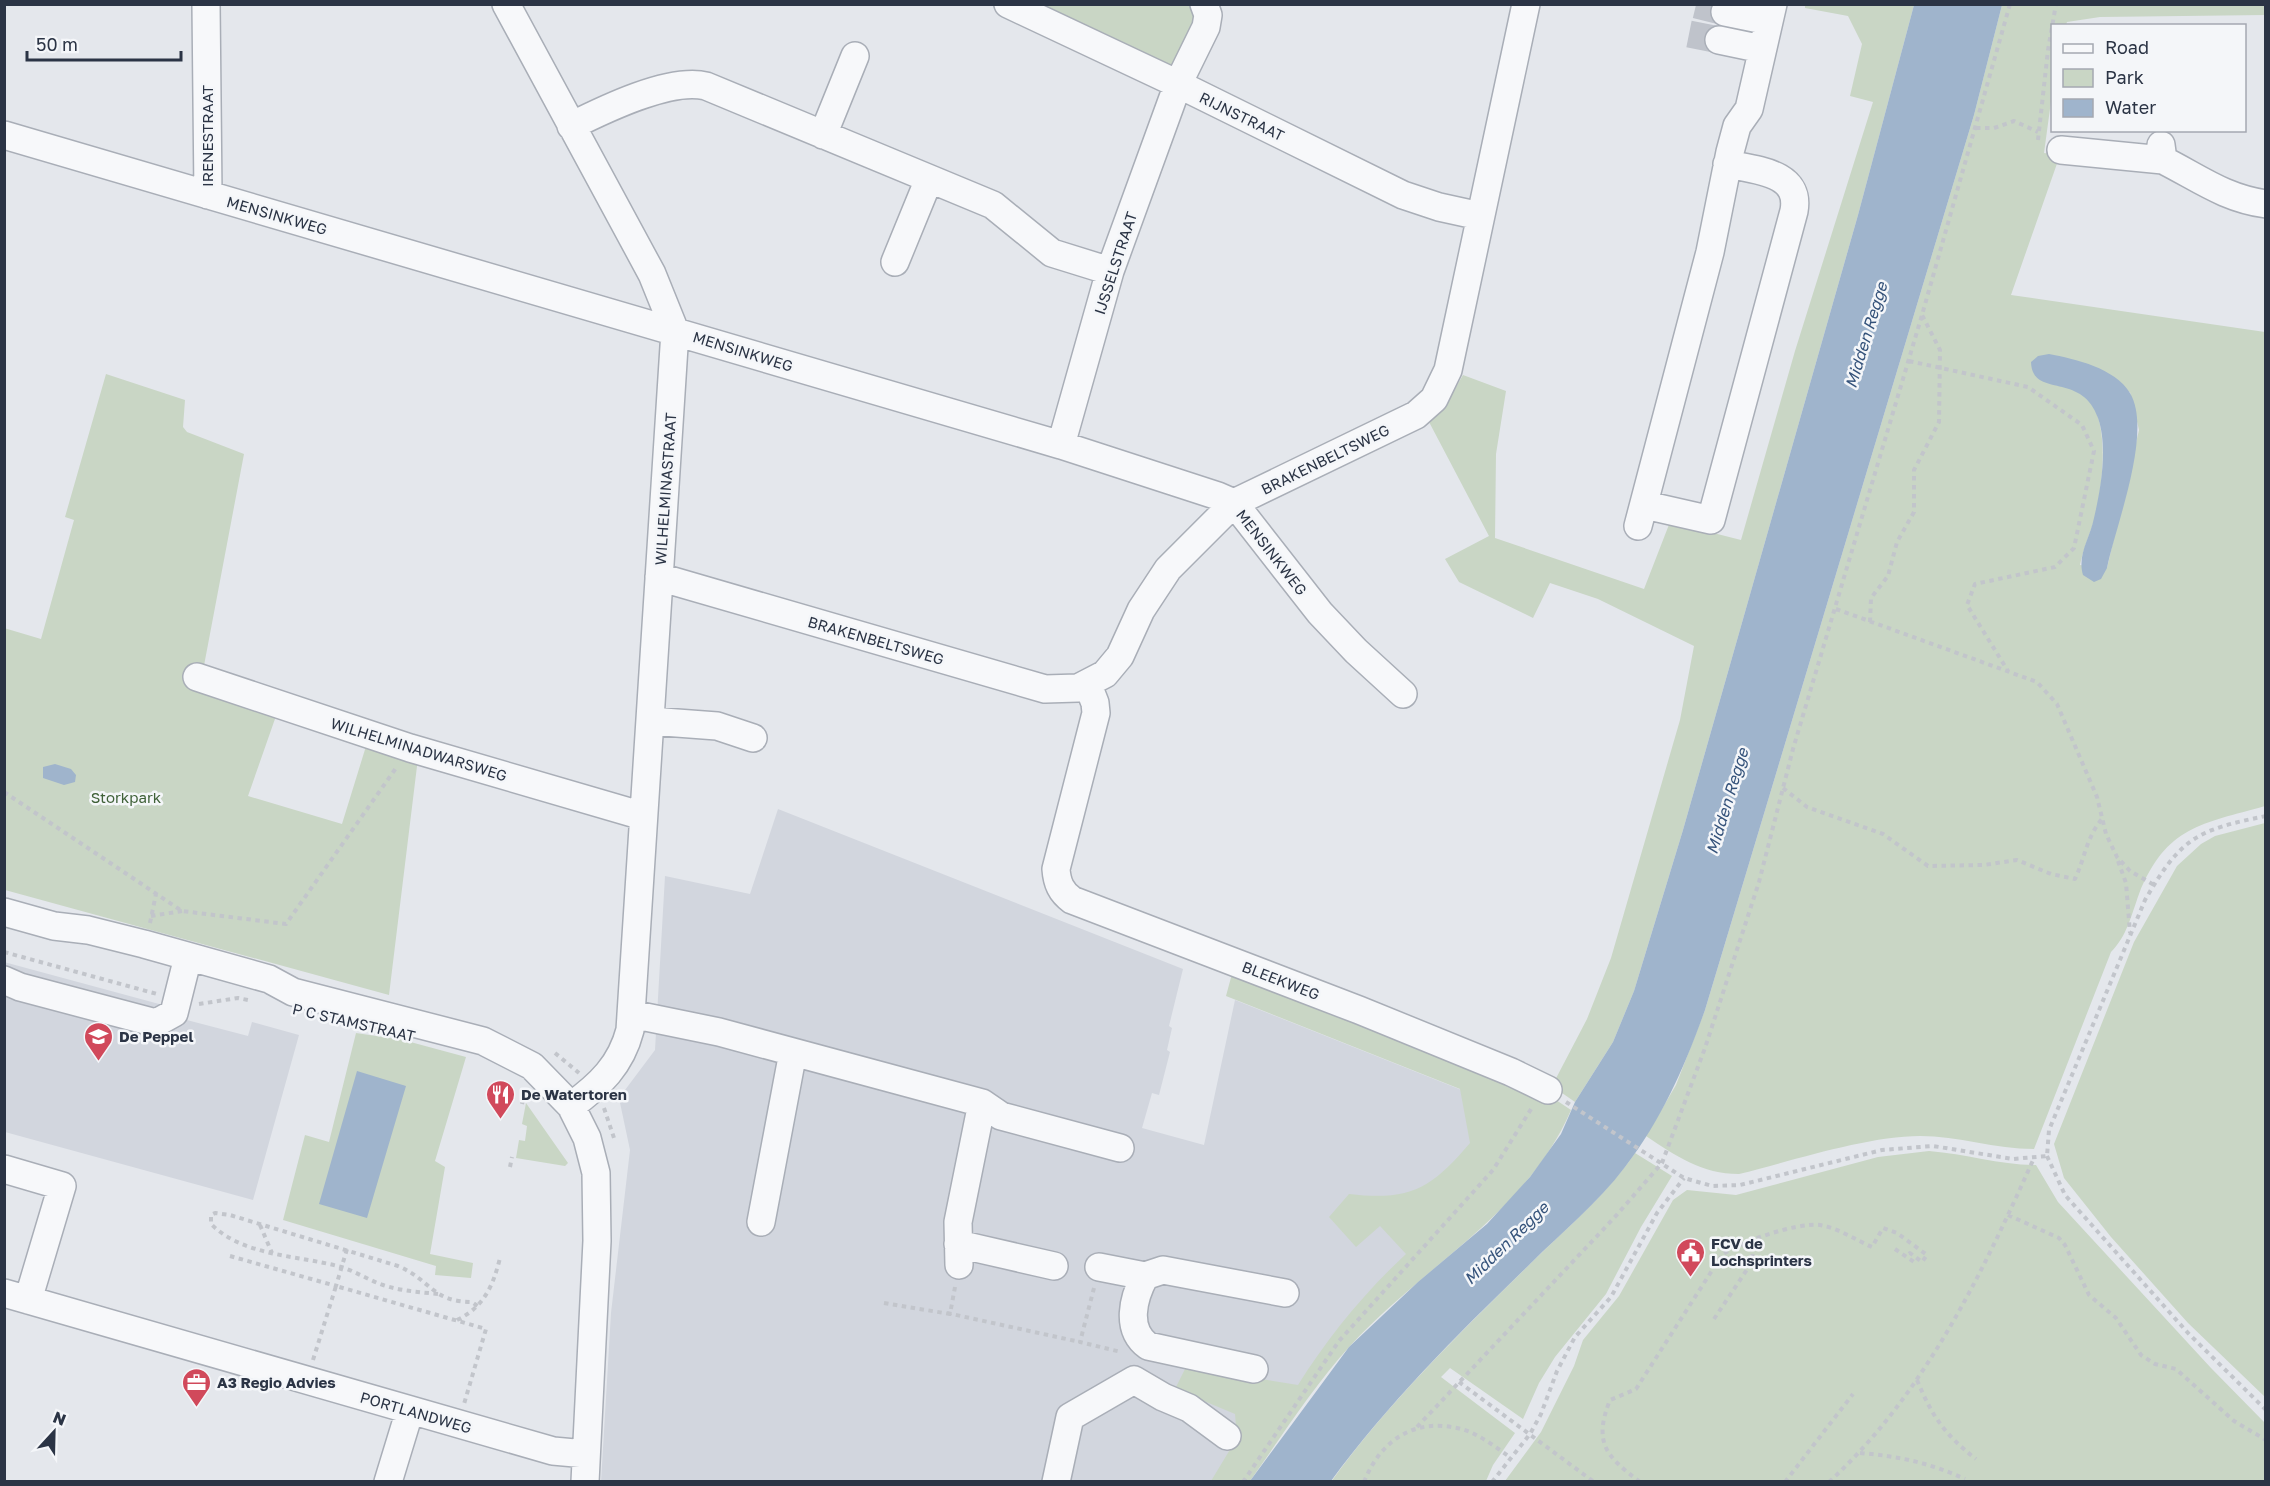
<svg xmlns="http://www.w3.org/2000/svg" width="2270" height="1486" font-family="'Golos Text',sans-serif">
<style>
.built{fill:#d2d6de}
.green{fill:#c9d6c5;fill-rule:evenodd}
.water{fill:#9fb4cc}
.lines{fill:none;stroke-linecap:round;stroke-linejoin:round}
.minor-tunnel{stroke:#bfc3cb;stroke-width:27;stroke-dasharray:27 14;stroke-linecap:butt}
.minor-casing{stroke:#a9aeb7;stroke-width:30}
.path{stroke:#c2c5cb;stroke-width:4;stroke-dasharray:4.5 4.5;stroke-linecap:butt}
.minor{stroke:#f7f8fa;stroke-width:27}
.labels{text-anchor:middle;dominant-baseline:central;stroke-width:5;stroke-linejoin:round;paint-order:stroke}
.street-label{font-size:15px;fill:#2b3445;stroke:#f4f6f9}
.park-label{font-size:15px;fill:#3f6138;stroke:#f4f6f9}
.poi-label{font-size:15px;font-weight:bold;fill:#2b3445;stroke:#f4f6f9;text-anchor:start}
.water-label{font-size:16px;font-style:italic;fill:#34527a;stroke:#f4f6f9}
</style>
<rect width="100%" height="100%" fill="#e4e7ec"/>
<path class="built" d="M778,809L1183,969L1169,1026L1172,1028L1167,1050L1170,1052L1159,1095L1152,1093L1142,1128L1204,1145L1235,1000L1522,1114L1238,1481L601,1482L611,1313L630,1150L619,1098L655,1050L665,876L750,894Z
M4,962L185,1011L183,1019L248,1036L252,1022L299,1035L253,1200L5,1132Z"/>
<path class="green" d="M1037,5H1194L1198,12L1177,63L1169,66Z
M1805,5H1914L1858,215L1683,830L1634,991L1613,1042L1575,1102L1552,1086L1587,1019L1611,958L1680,720L1694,646L1598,599L1550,583L1533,618L1459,582L1445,559L1489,536L1428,420L1452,394L1463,375L1506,391L1496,454L1495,538L1644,589L1670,522L1741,540L1795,351L1873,102L1850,96L1862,44L1848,16L1805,8Z
M2002,5H2265V15L2100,17L2067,22L2066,25L2052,26V94L2044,153L2060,155L2011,295L2265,332V806C2202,824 2166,826 2139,894C2131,916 2127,936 2111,952L2034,1149C1995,1149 1958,1136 1920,1136C1867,1136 1792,1161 1739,1174C1702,1174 1676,1156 1646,1136L1676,1085L1705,1010L1974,115ZM2050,384L2130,392L2139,430L2107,568L2080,565C2083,550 2089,536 2094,521C2102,492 2110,428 2091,403C2081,389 2066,387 2050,384Z
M106,374L185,400L183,427L187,432L244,454L199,692L276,716L248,796L342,824L367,743L418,758L389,995L5,890L4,628L41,639L74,520L65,517Z
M2265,823H2266L2265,1397L2188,1323L2111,1237L2064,1178L2054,1144L2134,942L2177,866L2201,844L2215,836Z
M1233,970L1547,1094L1571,1110C1527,1213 1423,1266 1350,1346C1312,1388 1282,1436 1250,1481H1211L1237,1438L1235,1414L1175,1389L1186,1367L1298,1385C1328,1337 1365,1292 1406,1254L1380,1226L1356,1247L1329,1217L1349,1194C1410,1201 1431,1189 1470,1143L1460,1089L1226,996Z
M356,1033L403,1040L466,1057L435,1161L445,1167L430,1254L473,1263L471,1278L435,1275L436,1266L283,1220L305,1135L329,1142Z
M526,1103L568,1163L565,1166L516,1158L519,1140L525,1141L527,1126L522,1124Z
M1929,1151C1966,1154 2000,1165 2036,1165L2058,1202L2211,1368L2265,1423V1481H1505L1541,1432L1574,1366L1583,1340L1619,1296L1673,1200L1687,1190L1736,1195L1878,1157Z
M1635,1153L1672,1176L1641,1227L1606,1294L1555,1357L1539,1383L1523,1419L1450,1368L1441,1377L1515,1433L1493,1465L1486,1481L1331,1482C1387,1404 1457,1336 1525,1269C1563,1231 1605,1197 1635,1153Z"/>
<path class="water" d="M1914,5H2002L1974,115L1705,1010C1685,1066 1662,1119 1625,1167C1598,1203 1562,1232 1530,1264C1460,1332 1389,1402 1331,1481H1250L1349,1347L1418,1282L1487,1224L1530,1177L1561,1134L1575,1102L1613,1042L1634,991L1683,830L1858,215Z
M2049,354C2075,359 2115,368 2130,393C2153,432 2116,524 2107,568L2101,579L2094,582L2083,575C2077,555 2090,538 2094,518C2101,488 2108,447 2098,418C2082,371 2032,399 2031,362L2038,356Z
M55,764L71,769L76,775L75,782L64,785L43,778V767Z
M357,1071L406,1086L367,1218L319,1204Z"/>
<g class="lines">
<path class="minor-tunnel" d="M1696,5L1725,12
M1689,34L1719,40"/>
<defs>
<path id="minor" d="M206,4L208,195
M506,4L652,274L675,331L630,1030C621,1065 600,1085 571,1106
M1008,4L1178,84L1403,195L1439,207L1480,216
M1725,12L1769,21
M1719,40L1762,49
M571,126C603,110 670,77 706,86L993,205L1052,253L1110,271
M4,135L1061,445L1218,496L1234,503L1320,613L1356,651L1403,694
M823,135L855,56
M2161,145L2163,160C2199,178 2224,198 2266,204
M2061,150L2163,160
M895,262L929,179
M1061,445L1110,271L1178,84L1206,27L1208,15L1204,4
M1645,505L1711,520L1794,211C1801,172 1755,170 1727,164
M1638,526L1710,252L1730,152L1737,126L1749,109L1773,4
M659,577L1045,689L1078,688L1105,674L1120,656L1141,610L1168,569L1234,503L1416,415L1434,399L1448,370L1526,4
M197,677L410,748L643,816
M1088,685L1095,703L1096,713L1056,869C1057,883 1061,892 1072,900L1359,1010L1511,1072L1548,1090
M650,721L717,726L753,738
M4,912L54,926L88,930L144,944L269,979L293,992L483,1041L532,1066L571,1106L587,1138L596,1173L597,1241L585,1482
M4,980L20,987L156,1023L174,1013L188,957
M631,1014L719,1032L982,1103L1001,1116L1120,1148
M4,1169L62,1186L28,1300
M761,1222L793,1052
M958,1244L1054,1266
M959,1265L958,1222L982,1103
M1099,1267L1145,1276
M4,1293L553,1451L586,1454
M1254,1369L1148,1346C1125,1329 1133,1298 1145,1276L1163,1270L1285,1293
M388,1482L410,1410
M1056,1482L1070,1417L1134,1380L1163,1397L1189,1408L1227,1436"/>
</defs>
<use href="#minor" class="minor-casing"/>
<path class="path" d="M1976,128H1994L2014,121L2038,132
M2038,140L2048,50L2056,4
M1909,361L2028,387L2082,425L2094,451L2074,548L2055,567L1975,584L1967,605L2008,671
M1836,609L2037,682L2057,704L2097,797L2106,834L2117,857L2130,871L2154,885
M1870,622L1871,598L1888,576L1897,542L1914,512V470L1939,422L1940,350L1922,315
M1783,788L1807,807L1883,834L1928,866L1984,865L2017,860L2051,874L2075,879C2085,858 2086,838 2102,819
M4,792L182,911L286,924L396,768
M2118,861L2126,883L2130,933
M151,916L182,911
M150,923L156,894
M4,952L157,994
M199,1004L238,998L248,1000
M555,1053L579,1073
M1566,1102L1684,1178L1712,1186L1740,1185L1882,1150L1933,1146L2013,1159L2047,1156L2049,1130L2145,900C2181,838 2196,830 2266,816
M522,1104L523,1100L529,1096
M604,1108L614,1138
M2047,1156L2065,1195L2188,1333L2266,1410
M510,1167L512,1157
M2008,1215L2059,1238L2065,1245L2089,1295L2116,1318L2141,1355L2155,1364L2176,1369L2234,1421L2266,1440
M260,1225L272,1253
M1895,1249L1917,1264
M230,1256L336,1286L347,1249
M1094,1288L1080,1342L1121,1352
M438,1294C419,1292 401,1291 383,1285C368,1280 355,1271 341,1267C299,1255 244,1257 211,1224V1215L215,1213L230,1215L398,1266C431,1280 432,1302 472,1302L479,1307
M884,1303L950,1314L955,1287
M947,1313L1080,1342
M1714,1319L1752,1262L1753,1251L1743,1245
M457,1320C484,1307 493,1286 500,1258
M313,1360L336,1286L486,1329L464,1404
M1917,1380C1932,1416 1944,1434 1976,1459
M1459,1382L1594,1482
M197,1404L206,1374
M1417,1427L1614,1218L1662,1163L1705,1048L1759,882L1793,749L1922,315L2010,4
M1860,1453C1898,1456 1930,1463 1965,1479
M1243,1482L1339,1341L1493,1170L1533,1106
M1364,1482C1381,1439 1416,1417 1461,1429C1478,1433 1495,1447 1510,1457
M1492,1482L1530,1434L1541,1414L1557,1371L1575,1337L1611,1297L1657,1213L1684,1178
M1640,1482C1606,1456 1593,1443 1610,1400L1636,1389L1722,1255C1739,1242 1798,1222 1820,1225C1838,1228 1856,1240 1872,1247L1883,1228L1897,1233L1927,1255L1922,1262L1910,1253L1906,1257
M1785,1482L1853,1394
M1829,1482C1924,1395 1982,1274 2034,1158"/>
<use href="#minor" class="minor"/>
</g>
<defs>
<symbol id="school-pin" viewBox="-11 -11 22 30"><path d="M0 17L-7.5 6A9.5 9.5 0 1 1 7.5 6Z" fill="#d1495b" stroke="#f4f6f9"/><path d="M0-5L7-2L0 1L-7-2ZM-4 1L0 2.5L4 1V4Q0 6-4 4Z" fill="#fff"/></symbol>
<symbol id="restaurant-pin" viewBox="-11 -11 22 30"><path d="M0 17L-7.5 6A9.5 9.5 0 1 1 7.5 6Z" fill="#d1495b" stroke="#f4f6f9"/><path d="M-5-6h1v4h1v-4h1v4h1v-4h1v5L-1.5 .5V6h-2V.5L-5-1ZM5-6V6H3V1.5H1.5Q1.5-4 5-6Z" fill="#fff"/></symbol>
<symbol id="civic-pin" viewBox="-11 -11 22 30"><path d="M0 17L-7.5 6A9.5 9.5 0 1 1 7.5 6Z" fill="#d1495b" stroke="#f4f6f9"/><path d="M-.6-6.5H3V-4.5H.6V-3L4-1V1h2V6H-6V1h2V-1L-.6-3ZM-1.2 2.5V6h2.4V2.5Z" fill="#fff"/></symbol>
<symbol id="office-pin" viewBox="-11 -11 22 30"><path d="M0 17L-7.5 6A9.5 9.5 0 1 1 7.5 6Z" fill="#d1495b" stroke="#f4f6f9"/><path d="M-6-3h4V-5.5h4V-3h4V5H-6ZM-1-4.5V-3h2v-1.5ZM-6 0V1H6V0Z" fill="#fff"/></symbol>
</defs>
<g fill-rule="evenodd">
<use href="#school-pin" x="82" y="1020" width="33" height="45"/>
<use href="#restaurant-pin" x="484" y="1078" width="33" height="45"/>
<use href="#civic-pin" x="1674" y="1236" width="33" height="45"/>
<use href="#office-pin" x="180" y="1366" width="33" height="45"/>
</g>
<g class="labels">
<g class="street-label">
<text transform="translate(1242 116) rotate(26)">RIJNSTRAAT</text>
<text transform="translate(207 136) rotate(-90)">IRENESTRAAT</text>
<text transform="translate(277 215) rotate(16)">MENSINKWEG</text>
<text transform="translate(1115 263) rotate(-72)">IJSSELSTRAAT</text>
<text transform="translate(743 351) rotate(17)">MENSINKWEG</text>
<text transform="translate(1325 459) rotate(-26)">BRAKENBELTSWEG</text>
<text transform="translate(665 489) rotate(-86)">WILHELMINASTRAAT</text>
<text transform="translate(1272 552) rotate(52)">MENSINKWEG</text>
<text transform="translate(876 640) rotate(16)">BRAKENBELTSWEG</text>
<text transform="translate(419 749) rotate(17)">WILHELMINADWARSWEG</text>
<text transform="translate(1281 980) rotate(21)">BLEEKWEG</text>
<text transform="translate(354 1022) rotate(13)">P C STAMSTRAAT</text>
<text transform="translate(416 1412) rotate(16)">PORTLANDWEG</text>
</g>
<g class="park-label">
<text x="126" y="797">Storkpark</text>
</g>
<g class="poi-label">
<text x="119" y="1036">De Peppel</text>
<text x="521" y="1094">De Watertoren</text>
<text x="1711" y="1243">FCV de<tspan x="1711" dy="17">Lochsprinters</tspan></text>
<text x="217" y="1382">A3 Regio Advies</text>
</g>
<g class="water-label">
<text transform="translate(1866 335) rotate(-73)">Midden Regge</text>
<text transform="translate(1727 801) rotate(-73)">Midden Regge</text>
<text transform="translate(1506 1243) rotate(-44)">Midden Regge</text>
</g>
</g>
<rect width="2270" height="1486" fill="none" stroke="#2b3445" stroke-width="12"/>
<rect x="2051" y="24" width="195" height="108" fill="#f4f6f9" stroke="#a4a8b1" stroke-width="1.5"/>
<rect x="2063" y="44" width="30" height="9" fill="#f7f8fa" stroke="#a4a8b1" stroke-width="1.5"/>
<text x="2105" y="54" font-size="18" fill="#2b3445">Road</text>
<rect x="2063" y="69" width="30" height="18" fill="#c9d6c5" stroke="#a4a8b1" stroke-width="1.5"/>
<text x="2105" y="84" font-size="18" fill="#2b3445">Park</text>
<rect x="2063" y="99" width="30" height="18" fill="#9fb4cc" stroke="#a4a8b1" stroke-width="1.5"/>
<text x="2105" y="114" font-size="18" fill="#2b3445">Water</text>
<g transform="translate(54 1432) rotate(22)" stroke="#f4f6f9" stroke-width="4.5" paint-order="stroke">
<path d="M0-4.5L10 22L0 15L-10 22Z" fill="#2b3445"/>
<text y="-9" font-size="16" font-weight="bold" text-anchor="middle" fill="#2b3445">N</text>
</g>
<path d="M27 51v9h154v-9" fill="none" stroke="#2b3445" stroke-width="3"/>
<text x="36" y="51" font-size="18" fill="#2b3445" stroke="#f4f6f9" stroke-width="4.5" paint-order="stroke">50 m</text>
</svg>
